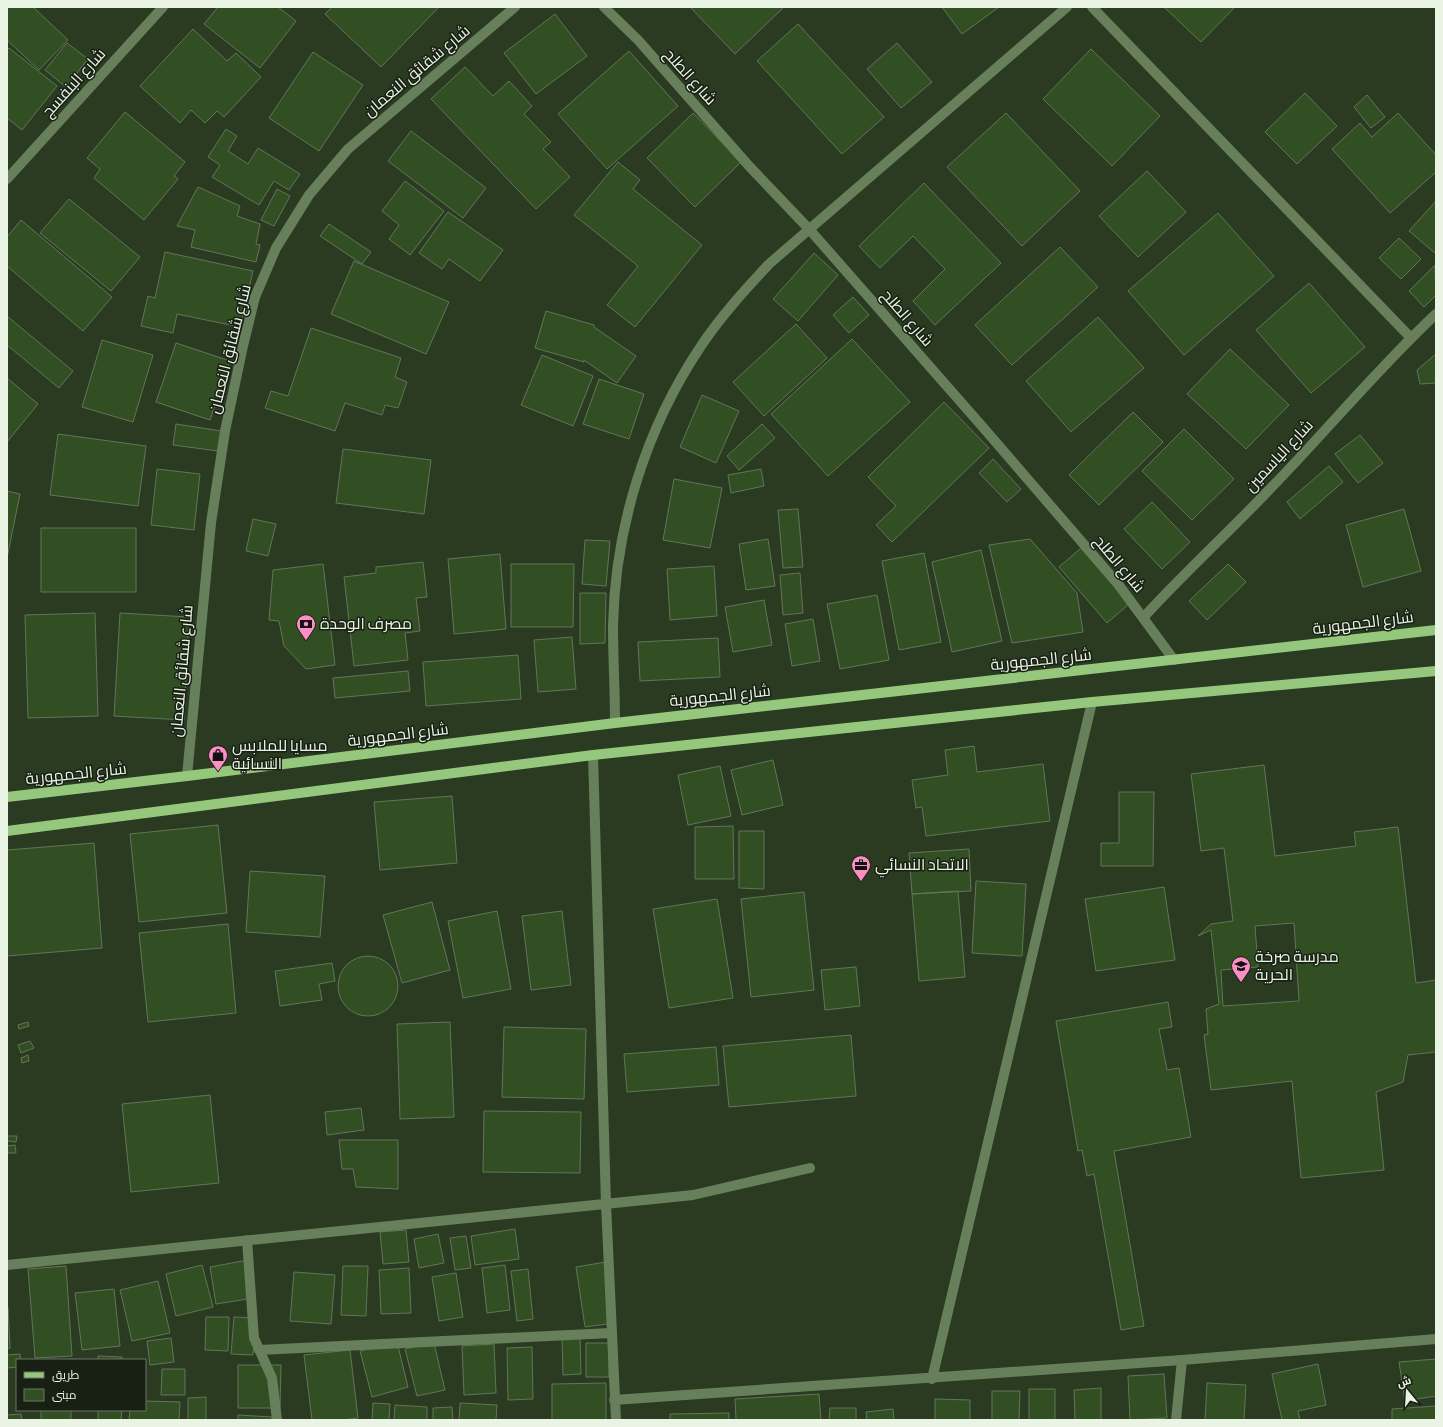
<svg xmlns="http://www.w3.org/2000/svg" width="1443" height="1427" font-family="'Alegreya Sans',Cairo,sans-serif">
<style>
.building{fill:#324f23;stroke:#627559;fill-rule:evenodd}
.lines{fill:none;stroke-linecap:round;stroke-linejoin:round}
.minor{stroke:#677f5b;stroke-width:10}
.major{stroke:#95c87c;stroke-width:10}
.labels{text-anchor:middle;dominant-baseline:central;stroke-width:3;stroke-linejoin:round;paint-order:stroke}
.street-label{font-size:16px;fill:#e9f4e4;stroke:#182014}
.poi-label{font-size:16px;fill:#e9f4e4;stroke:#182014;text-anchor:start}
</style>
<rect width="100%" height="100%" fill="#2a3b22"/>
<path class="building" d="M7,7H33L68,40L39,70L7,40Z
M218,7H278L296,21L260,68L204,24Z
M332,7H439L381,67L325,14Z
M690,7H784L735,54Z
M942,7H999L962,34Z
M1164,7H1235L1201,42Z
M555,14L587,56L536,94L504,53Z
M798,24L884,117L842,154L757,61Z
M193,29L227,61L236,53L261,77L224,117L217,111L205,123L191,110L180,123L140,86Z
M67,43L88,59L66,87L45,70Z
M897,43L932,82L901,108L867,69Z
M9,48L57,86L22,130L7,118V50Z
M1091,49L1160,116L1112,166L1043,99Z
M629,51L678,106L607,169L558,114Z
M313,52L363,85L319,151L269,118Z
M465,67L493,96L509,81L532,106L524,114L551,142L543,149L570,177L536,209L431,99Z
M1305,93L1337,126L1297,164L1265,132Z
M1367,95L1385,117L1371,128L1354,107Z
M125,112L185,162L174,176L178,179L144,220L94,178L100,169L87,158Z
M693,113L741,162L695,207L647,158Z
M1006,113L1080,191L1022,246L947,167Z
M1398,113L1436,155V172L1390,213L1332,149L1360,123L1372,137Z
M226,129L237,136L228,151L248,164L258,148L300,174L289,190L274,181L259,205L212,177L220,165L208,157Z
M411,131L486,188L463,218L388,161Z
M618,162L640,180L633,189L702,245L635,327L607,305L638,266L574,215Z
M1147,171L1186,212L1138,257L1099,216Z
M405,181L444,211L410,255L389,239L399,225L382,211Z
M924,183L1001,263L935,325L913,301L945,269L913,236L880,268L859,246Z
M198,187L240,206L237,216L260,224L256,244L260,245L256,262L191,247L195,230L177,226Z
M277,189L290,196L274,226L261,220Z
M69,199L140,257L111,291L40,233Z
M1436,201V254L1409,231Z
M448,212L503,250L480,281L449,259L442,269L419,253Z
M1218,213L1274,276L1184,355L1128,291Z
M21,220L112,297L83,331L7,266V237Z
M329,224L371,252L362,264L320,236Z
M1399,238L1421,259L1401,279L1379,258Z
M1060,247L1098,287L1012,365L975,325Z
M165,252L253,271L240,327L177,314L173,333L141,326L148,296L155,298Z
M814,253L838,275L798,321L773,299Z
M354,261L449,302L426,354L331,314Z
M1435,265L1436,295L1424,307L1409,291Z
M1309,283L1365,347L1311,393L1256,330Z
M853,297L869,315L849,333L833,315Z
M546,311L594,325V327L636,356L617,383L584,360V362L535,348Z
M7,316L73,371L59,388L7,345Z
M1098,317L1144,368L1071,432L1026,381Z
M796,324L827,358L764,416L733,382Z
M311,328L401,358L395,377L407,382L398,408L385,405L382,415L345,403L335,431L265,408L271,391L288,396Z
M852,339L910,402L828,476L771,414Z
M102,340L153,355L133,422L82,407Z
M176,343L230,361L210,420L156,402Z
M1230,349L1289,405L1246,449L1187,394Z
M1436,354V383L1420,384L1417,370Z
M542,355L593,376L573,426L521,405Z
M7,378L38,404L7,442Z
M599,379L644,394L629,439L583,424Z
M702,395L739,411L716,463L680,447Z
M944,402L989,448L892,542L876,525L896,506L868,477Z
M1133,412L1163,442L1099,505L1069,475Z
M176,424L221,431L218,451L173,445Z
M762,424L775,438L739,470L727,456Z
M1184,429L1234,479L1192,520L1142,471Z
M58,434L146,446L138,506L50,495Z
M1360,435L1383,463L1358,483L1335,454Z
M343,449L431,460L424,514L336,503Z
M993,459L1021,489L1007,502L979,473Z
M1329,466L1343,482L1300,519L1287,502Z
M157,469L200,474L194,530L151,525Z
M761,469L764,486L731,493L728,475Z
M674,479L722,488L710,548L663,540Z
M7,491L20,494L7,558Z
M1152,502L1190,542L1162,569L1124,529Z
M798,509L803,567L783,568L778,510Z
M1404,509L1421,571L1363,587L1346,525Z
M253,519L276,524L268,556L246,551Z
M41,528H136V592H41Z
M768,539L775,586L746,590L739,544Z
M1030,539L1077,593L1083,632L1012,643L989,545Z
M585,540L610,541L606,586L582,584Z
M1081,548L1129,604L1107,623L1059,567Z
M981,550L1002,641L952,652L932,562Z
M924,553L941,642L899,650L882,561Z
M500,554L506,629L454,634L448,559Z
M423,562L427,597L416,598L420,631L405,633L408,660L354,666L344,577L376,573V567Z
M323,564L335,665L306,669L284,646L279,621L269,620L273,570Z
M511,564H574L573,627H511Z
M1228,564L1246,582L1207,620L1189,601Z
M714,566L717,616L670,620L667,569Z
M800,573L803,613L783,615L780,575Z
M580,593H606L605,643L580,644Z
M877,595L889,660L840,669L827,604Z
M764,600L772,645L733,652L725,607Z
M95,613L98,716L28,718L25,615Z
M120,613L189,617L184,720L114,716Z
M813,619L820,661L792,666L785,624Z
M572,637L576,689L538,692L534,640Z
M718,638L720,677L640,681L638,642Z
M518,655L521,699L426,706L423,662Z
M408,671L410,691L335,698L333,678Z
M974,746L977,772L1043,764L1050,821L926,836L922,807L916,808L912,780L948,775L945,750Z
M773,760L783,805L742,815L731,770Z
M1264,765L1275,856L1356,846L1354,832L1398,827L1416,983L1436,980V1052L1408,1055L1403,1082L1376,1092L1384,1170L1301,1178L1292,1081L1211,1090L1204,1035L1208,1034L1206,1009L1219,1004L1211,930L1198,936L1211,924L1233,921L1224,848L1201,851L1191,774ZM1294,923L1299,1001L1223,1006L1221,970L1258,967L1255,926Z
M720,766L731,816L688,825L678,775Z
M1119,792H1154L1153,866H1101V843H1119Z
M452,796L457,863L380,870L374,802Z
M218,825L227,913L139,922L130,834Z
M733,826L734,879H695V827Z
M739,831H764V889L739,888Z
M94,843L102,948L7,956V850Z
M969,849L971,891L912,894L909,853Z
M250,871L325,876L320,937L246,932Z
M976,881L1026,884L1022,956L972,953Z
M1164,887L1175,960L1096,971L1085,899Z
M958,891L965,977L919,981L912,894Z
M804,892L814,990L751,997L741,899Z
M717,899L733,998L669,1008L653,909Z
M432,902L450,970L402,983L383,915Z
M497,911L511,989L463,998L448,921Z
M562,911L571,985L531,990L522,916Z
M228,924L236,1013L148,1022L139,933Z
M338 986a30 30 0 1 1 60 0a30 30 0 1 1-60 0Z
M332,963L335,981L319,984L322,1000L280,1006L275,971Z
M856,967L860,1006L825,1010L821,970Z
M1168,1002L1172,1027L1159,1029L1167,1070L1179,1068L1191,1137L1114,1151L1144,1326L1121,1330L1094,1174L1087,1176L1082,1150L1078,1151L1056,1021Z
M28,1022L29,1026L19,1029L18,1025Z
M450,1022L454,1117L400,1119L397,1024Z
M504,1027L586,1029L584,1099L502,1097Z
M851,1035L856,1096L729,1107L723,1046Z
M30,1041L34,1048L21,1053L18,1045Z
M716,1047L719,1085L627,1092L624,1054Z
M28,1055L29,1061L22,1063L21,1058Z
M210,1095L219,1183L131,1192L122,1104Z
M361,1108L364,1130L327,1135L325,1112Z
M484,1111L581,1112L580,1173L483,1172Z
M7,1136H17L16,1142L8,1141Z
M339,1140H398V1189L356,1187L353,1169H342Z
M15,1145L16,1153H8L7,1146Z
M515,1229L519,1259L475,1265L471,1236Z
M406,1230L409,1262L383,1264L380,1232Z
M438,1234L444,1263L419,1268L414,1239Z
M466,1236L471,1268L455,1270L450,1238Z
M248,1260L254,1298L216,1304L210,1267Z
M606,1262L615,1323L585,1327L576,1267Z
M202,1265L213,1307L176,1316L166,1274Z
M505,1265L510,1310L487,1313L482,1268Z
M66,1266L72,1356L35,1358L28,1269Z
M343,1266H368L366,1316L341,1315Z
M409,1268L411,1313L381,1314L379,1270Z
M528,1269L533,1319L517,1321L511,1271Z
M294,1272L335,1275L331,1324L290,1321Z
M456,1273L463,1317L439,1321L432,1277Z
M158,1281L170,1333L132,1341L120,1290Z
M114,1289L120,1346L82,1350L75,1293Z
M8,1307L10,1348L7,1349V1308Z
M206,1317H229L228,1351L205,1350Z
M234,1317L256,1318L253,1355L231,1354Z
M171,1338L174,1362L150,1365L147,1341Z
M580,1338L581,1374L563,1375L562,1339Z
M397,1342L408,1387L372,1397L360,1351Z
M434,1343L445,1390L417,1396L405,1349Z
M586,1343H609V1377H586Z
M494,1344L496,1393L464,1395L462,1346Z
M532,1347L533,1399L508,1400L507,1348Z
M350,1350L358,1418L342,1420H312L304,1355Z
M20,1354L21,1360H17V1367L7,1368V1355Z
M98,1356L122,1357V1360H98Z
M1436,1359V1396L1405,1401L1399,1362Z
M1318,1364L1326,1405L1298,1411L1300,1420H1282L1272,1374Z
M238,1365H281L280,1408H238Z
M162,1369H185V1395H161Z
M1164,1374L1167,1418L1130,1420L1128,1376Z
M606,1383V1420H552V1384Z
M1207,1383L1246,1385L1244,1420H1205Z
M1101,1388V1420H1075L1074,1390Z
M1029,1389H1055V1420H1029Z
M992,1391H1020L1019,1420H992Z
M819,1394L821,1420H736L735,1399Z
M206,1397V1420H188V1398Z
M935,1399L970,1400V1420H935Z
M145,1401L180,1402L179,1420H129L130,1410H145Z
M373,1403L390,1404L389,1420H372Z
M460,1403L497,1405L496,1420H459Z
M395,1405L427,1407V1420H394Z
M1436,1406V1420H1392V1409Z
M452,1407L453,1420H433V1408Z
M830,1408H856V1420H829Z
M893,1409L894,1420H867L866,1412Z
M41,1410H71V1420H41Z
M98,1410H122L121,1420H98Z
M729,1413V1420H670V1414Z
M21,1414L22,1420H7V1415Z
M238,1415L272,1417V1420H238Z"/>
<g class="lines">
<path class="minor" d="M604,7L638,40L749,166L809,229L981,425L1118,584L1174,660
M1092,7L1411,338
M7,179L163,7
M1143,618C1183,574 1226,535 1267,492C1324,434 1376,370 1436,314
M615,723C615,690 613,658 613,626C615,527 646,428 701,346C721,316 745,290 769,264L1067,7
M593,755L606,1204L616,1420
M187,776L211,523L225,431L243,346L255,297L276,248L309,195L348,149L515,7
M247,1240L254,1338L272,1378L277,1420
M7,1265L693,1195L810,1168
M259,1350L611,1333
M932,1379L1092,702
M614,1400L1182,1360L1436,1339
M1176,1420L1182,1360"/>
<path class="major" d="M7,797L187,776L615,723L1436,630
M7,831L593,755L1092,702L1436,671"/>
</g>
<defs>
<symbol id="bank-pin" viewBox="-11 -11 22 30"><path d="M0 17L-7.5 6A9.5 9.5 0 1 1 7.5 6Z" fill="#fb8fc4" stroke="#182014"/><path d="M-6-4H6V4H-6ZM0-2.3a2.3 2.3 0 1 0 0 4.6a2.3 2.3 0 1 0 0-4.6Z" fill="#111"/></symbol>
<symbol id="shop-pin" viewBox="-11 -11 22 30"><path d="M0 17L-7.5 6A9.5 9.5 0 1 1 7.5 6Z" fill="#fb8fc4" stroke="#182014"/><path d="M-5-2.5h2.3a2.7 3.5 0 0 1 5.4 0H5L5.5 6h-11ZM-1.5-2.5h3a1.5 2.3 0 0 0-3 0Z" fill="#111"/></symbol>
<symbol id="office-pin" viewBox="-11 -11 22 30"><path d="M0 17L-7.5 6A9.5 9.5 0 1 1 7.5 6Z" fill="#fb8fc4" stroke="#182014"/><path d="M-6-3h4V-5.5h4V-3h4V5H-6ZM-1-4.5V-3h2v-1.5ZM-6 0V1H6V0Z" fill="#111"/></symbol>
<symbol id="school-pin" viewBox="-11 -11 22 30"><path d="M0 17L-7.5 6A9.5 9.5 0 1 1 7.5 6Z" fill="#fb8fc4" stroke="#182014"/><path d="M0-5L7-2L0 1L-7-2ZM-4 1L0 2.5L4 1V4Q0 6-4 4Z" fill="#111"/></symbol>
</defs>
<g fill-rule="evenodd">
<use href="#bank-pin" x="295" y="613" width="22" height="30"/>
<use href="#shop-pin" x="207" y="744" width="22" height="30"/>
<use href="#office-pin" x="850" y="854" width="22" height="30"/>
<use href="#school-pin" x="1230" y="955" width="22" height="30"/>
</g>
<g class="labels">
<g class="street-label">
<text transform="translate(417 71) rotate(-40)">شارع شقائق النعمان</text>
<text transform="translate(690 77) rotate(48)">شارع الطلح</text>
<text transform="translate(74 83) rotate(-48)">شارع البنفسج</text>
<text transform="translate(907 318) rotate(49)">شارع الطلح</text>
<text transform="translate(230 349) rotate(-76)">شارع شقائق النعمان</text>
<text transform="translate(1279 456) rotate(-47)">شارع الياسمين</text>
<text transform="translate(1119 564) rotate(50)">شارع الطلح</text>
<text transform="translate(1363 623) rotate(-7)">شارع الجمهورية</text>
<text transform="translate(1041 660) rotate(-6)">شارع الجمهورية</text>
<text transform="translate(182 671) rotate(-85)">شارع شقائق النعمان</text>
<text transform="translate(720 696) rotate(-6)">شارع الجمهورية</text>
<text transform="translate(398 735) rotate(-7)">شارع الجمهورية</text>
<text transform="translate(76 774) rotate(-6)">شارع الجمهورية</text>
</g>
<g class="poi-label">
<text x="320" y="624">مصرف الوحدة</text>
<text x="232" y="746">مسايا للملابس<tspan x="232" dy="18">النسائية</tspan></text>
<text x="875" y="865">الاتحاد النسائي</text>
<text x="1255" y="957">مدرسة صرخة<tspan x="1255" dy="18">الحرية</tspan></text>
</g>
</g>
<rect width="1443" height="1427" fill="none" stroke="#e9f4e4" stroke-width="16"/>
<rect x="16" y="1359" width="130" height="52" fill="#182014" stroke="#6c7567"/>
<rect x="24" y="1372" width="20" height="6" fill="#95c87c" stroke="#6c7567"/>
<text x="52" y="1379" font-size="12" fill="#e9f4e4">طريق</text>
<rect x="24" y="1389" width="20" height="12" fill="#324f23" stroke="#6c7567"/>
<text x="52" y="1399" font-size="12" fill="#e9f4e4">مبنى</text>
<g transform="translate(1407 1391) rotate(342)" stroke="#182014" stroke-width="3" paint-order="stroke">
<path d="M0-3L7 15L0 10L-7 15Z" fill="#e9f4e4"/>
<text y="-6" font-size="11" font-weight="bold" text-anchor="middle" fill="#e9f4e4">ش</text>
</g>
</svg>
